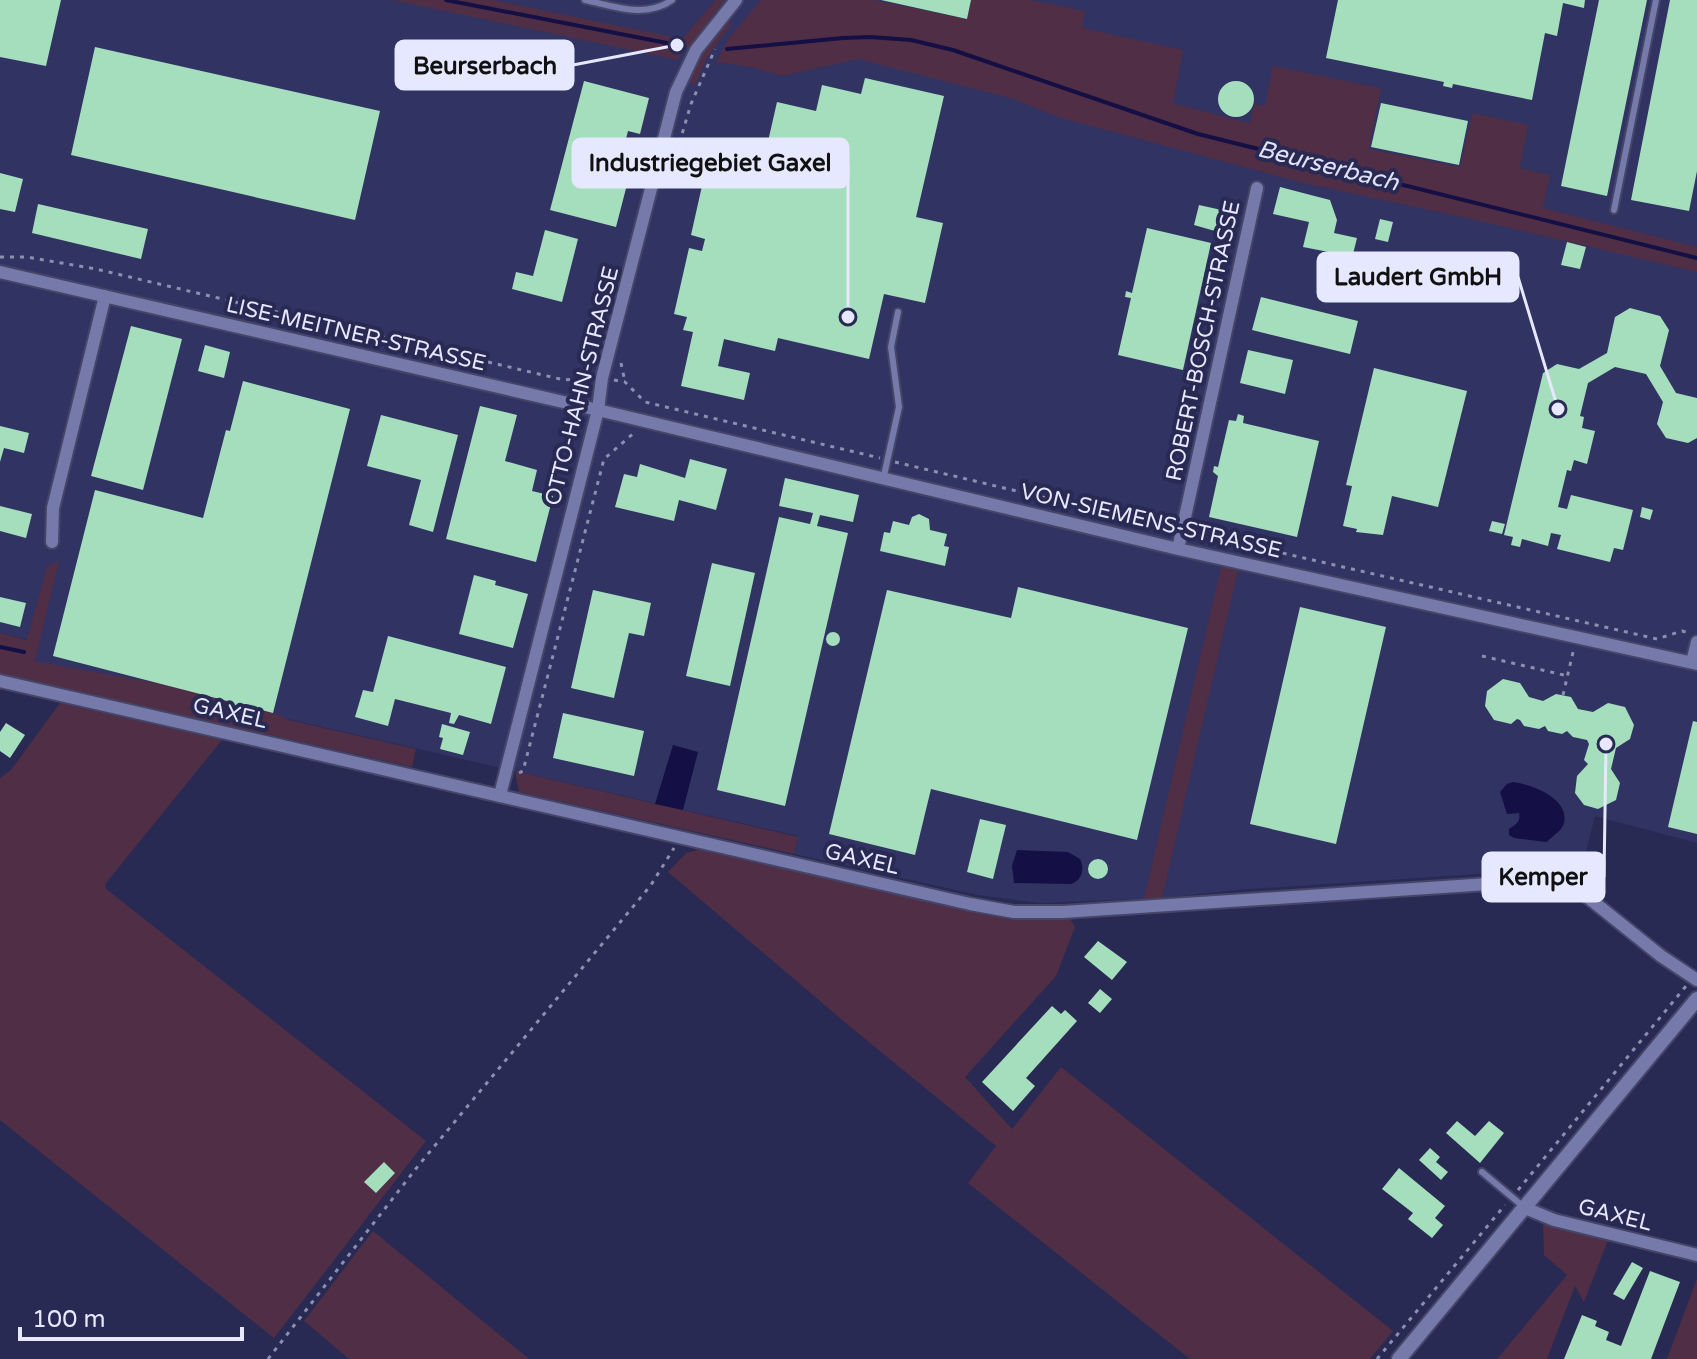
<svg xmlns="http://www.w3.org/2000/svg" width="1697" height="1359" font-family="'Varela Round',sans-serif">
<style>
.built{fill:#313363}
.green{fill:#502e45}
.water{fill:#140f44}
.lines{fill:none;stroke-linecap:round;stroke-linejoin:round}
.stream{stroke:#140f44;stroke-width:4}
.building{fill:#a5debd}
.service-casing{stroke:#454568;stroke-width:10}
.minor-casing{stroke:#454568;stroke-width:16}
.tertiary-casing{stroke:#454568;stroke-width:18}
.path{stroke:#8c8fae;stroke-width:3;stroke-dasharray:4 6;stroke-linecap:butt}
.service{stroke:#757aab;stroke-width:6}
.minor{stroke:#757aab;stroke-width:12}
.tertiary{stroke:#757aab;stroke-width:14}
.labels{text-anchor:middle;dominant-baseline:central;stroke-width:8;stroke-linejoin:round;paint-order:stroke}
.street-label{font-size:22px;fill:#e5e8fe;stroke:#282a54}
.water-label{font-size:24px;font-style:italic;fill:#e0e2f5;stroke:#282a54}
.leader{fill:none;stroke:#e5e8fe;stroke-width:3}
.callout-dot{fill:#e5e8fe;stroke:#282a54;stroke-width:3}
.callout{fill:#e5e8fe;stroke:#e5e8fe;stroke-width:3}
.callout-label{font-size:24px;text-anchor:middle;font-weight:bold;fill:#111}
</style>
<rect width="100%" height="100%" fill="#282a54"/>
<path class="built" d="M0,0H1697V843L1595,816L1582,867L1235,890L1162,898L1039,903L978,895L794,854L798,836L35,661L39,642L0,633Z"/>
<path class="green" d="M392,0H493L682,39L716,0H725L688,48L685,47L678,60Z
M761,0H874L967,19L971,0H1030L1085,11L1082,28L1183,50L1173,104C1200,109 1223,117 1250,123L1254,104L1265,106L1273,66L1381,88L1369,149L1460,167L1472,113L1528,125L1520,168L1550,175L1543,208L1697,247V272L1472,219L1304,183L1058,117L1011,98L858,59L782,76L751,67L716,62L729,38Z
M727,21L732,24L707,57L695,86L689,81C697,58 712,39 727,21Z
M59,561L35,661L161,684L231,702L238,707V704L273,713L289,720L416,749L412,767L0,674V633L27,640L47,567Z
M1221,567L1238,570L1162,898L1144,899Z
M60,703L222,740L106,883L105,888L426,1141L274,1338L0,1120V778L11,770Z
M515,771L798,837L794,854L519,792Z
M701,849L1013,920L1070,919L1075,927L1056,976L965,1077L1012,1129L1061,1067L1393,1331L1370,1359H1190L968,1183L996,1146L853,1029L668,872L686,853Z
M1543,1224L1608,1240L1584,1302L1575,1286L1547,1359H1497L1567,1275L1544,1255Z
M373,1231L529,1359H349L304,1321Z
M1697,1279V1359H1667Z"/>
<path class="water" d="M673,745L698,752L683,810L655,804Z
M1513,782C1530,784 1570,798 1564,823C1562,831 1552,836 1547,842L1514,838L1509,835V829C1516,824 1521,822 1519,813L1507,814L1500,792L1507,784Z
M1017,850L1068,852L1080,859C1085,869 1082,880 1071,884L1014,883L1012,866Z"/>
<g class="lines">
<path class="stream" d="M446,0L677,45
M727,49L843,38L870,37L911,40L953,50L1198,134L1697,258
M0,647L24,652"/>
</g>
<path class="building" d="M0,0H61L46,66L0,57Z
M881,0H971L967,19Z
M1338,0H1585L1584,8L1563,3L1557,36L1545,33L1532,100L1453,84L1452,88L1443,86L1444,82L1326,58Z
M1599,0H1647L1607,196L1561,186Z
M1670,0H1697V171L1689,211L1631,200Z
M95,47L380,111L355,220L71,155Z
M865,78L944,96L916,217L943,223L925,303L884,294L869,359L778,338L775,351L724,339L718,366L750,373L744,400L681,386L693,332L683,330L687,317L674,314L689,248L702,251L705,239L691,235L706,168L759,181L777,102L816,111L822,85L861,94Z
M1218 99a18 18 0 1 1 36 0a18 18 0 1 1-36 0Z
M584,81L649,98L640,134L628,131L618,170L630,173L616,227L550,210Z
M1381,103L1468,121L1459,165L1371,147Z
M0,173L23,179L15,212L0,209Z
M1280,187L1330,200L1337,220L1334,233L1357,238L1352,258L1382,265L1377,286L1334,275L1339,254L1303,247L1309,222L1273,214Z
M38,204L148,229L141,259L32,233Z
M1199,205L1235,213L1229,235L1194,225Z
M1380,219L1393,222L1388,242L1375,239Z
M1147,228L1211,243L1183,370L1118,355L1131,298L1125,297L1126,291L1132,293Z
M545,230L578,239L562,302L512,289L516,272L533,276Z
M1567,242L1586,247L1580,269L1561,265Z
M1261,297L1358,321L1350,354L1252,330Z
M1630,308L1660,316L1669,330L1660,366L1676,393L1697,398V438L1688,443L1666,438L1657,424L1663,402L1646,374L1615,367L1588,383L1580,416L1584,417L1582,428L1595,431L1587,464L1574,460L1571,471L1567,470L1558,507L1567,509L1571,495L1633,510L1623,550L1614,548L1610,562L1557,549L1561,535L1551,533L1548,546L1522,539L1520,547L1511,545L1513,537L1504,535L1543,373L1557,364L1579,369L1607,353L1615,317Z
M131,326L182,339L143,490L91,476Z
M205,345L230,352L224,378L198,371Z
M1248,350L1293,360L1285,394L1240,383Z
M1374,368L1467,391L1438,507L1392,496L1383,535L1356,532L1357,529L1343,526L1352,486L1346,485Z
M243,381L350,409L273,713L238,704V708L230,706L231,702L53,656L95,490L203,518L226,430L230,431Z
M480,406L517,415L505,461L537,470L532,491L553,496L536,562L446,539Z
M1238,414L1244,416L1243,423L1319,441L1297,537L1209,517L1218,476L1213,472L1214,466L1218,467L1229,420L1236,421Z
M381,415L458,435L433,532L409,525L421,480L367,466Z
M0,426L29,433L24,453L4,448L0,462Z
M690,459L727,469L716,510L679,500L674,521L615,507L624,474L637,477L640,464L685,478Z
M785,478L859,495L853,522L820,515L817,526L848,533L785,806L717,790L779,517L810,524L813,513L779,506Z
M0,506L32,514L26,538L0,531Z
M1642,507L1653,510L1650,520L1640,517Z
M919,514L929,519L930,530L947,534L944,546L949,547L945,566L880,551L884,532L890,533L893,521L909,525L912,517Z
M1492,521L1505,524L1502,534L1489,531Z
M712,563L755,573L730,686L686,676Z
M474,575L496,581L495,585L528,594L513,648L459,634Z
M1018,587L1188,628L1137,840L931,789L915,855L829,834L887,590L1011,618Z
M593,590L651,603L644,636L629,633L614,698L571,688Z
M0,597L26,603L20,627L0,622Z
M1300,607L1386,627L1336,844L1250,824Z
M826 639a7 7 0 1 1 14 0a7 7 0 1 1-14 0Z
M388,636L506,667L491,724L459,715L454,724L449,723L451,713L395,699L388,726L355,717L363,690L373,692Z
M1503,679L1520,683L1529,697L1543,701L1556,694L1571,697L1578,709L1593,712L1608,703L1625,707L1634,725L1630,739L1616,748L1611,769L1620,783L1616,800L1598,809L1584,805L1575,793L1577,776L1588,764L1584,760L1589,744L1587,740L1573,737L1567,731L1562,734L1548,731L1545,726L1539,729L1524,726L1520,720L1517,719L1511,724L1494,720L1485,706L1487,691Z
M563,713L644,731L634,776L553,758Z
M1693,721L1697,722V834L1668,827Z
M6,723L25,735L10,758L0,751V732Z
M442,724L470,732L463,755L440,749L443,738L439,737Z
M980,819L1006,825L993,879L967,872Z
M1088 869a10 10 0 1 1 20 0a10 10 0 1 1-20 0Z
M1098,941L1127,962L1112,980L1084,957Z
M1100,989L1112,999L1100,1013L1088,1003Z
M1052,1006L1061,1014L1065,1010L1077,1021L1026,1078L1035,1086L1013,1111L982,1082Z
M1457,1121L1475,1136L1489,1121L1504,1133L1480,1163L1446,1133Z
M1430,1148L1440,1157L1436,1162L1448,1172L1441,1180L1419,1160Z
M384,1162L395,1173L376,1193L364,1182Z
M1399,1168L1445,1206L1435,1218L1443,1225L1432,1238L1408,1219L1413,1213L1382,1189Z
M1632,1262L1643,1268L1624,1300L1613,1294Z
M1650,1271L1680,1282L1651,1359H1564L1582,1315L1597,1321L1595,1326L1609,1332L1606,1340L1621,1346Z"/>
<g class="lines">
<defs>
<path id="service" d="M585,0C614,6 645,19 672,0
M1614,210L1656,0
M883,480L899,407L891,347L898,312
M1482,1172L1525,1208"/>
<path id="minor" d="M0,272L598,410L1178,549L1697,664
M52,542L53,508L105,296
M1178,549L1257,188
M1692,662L1697,642
M0,681L970,904L1014,912H1063L1565,879L1661,956L1697,980
M500,795L598,410L602,378L676,92L696,50L736,0
M1525,1208L1554,1220L1697,1255"/>
<path id="tertiary" d="M1399,1359L1697,999"/>
</defs>
<use href="#service" class="service-casing"/>
<use href="#minor" class="minor-casing"/>
<use href="#tertiary" class="tertiary-casing"/>
<path class="path" d="M668,181L691,104L715,49
M0,257H27L96,269L564,380L590,378
M621,363L625,382
M614,380L625,382L645,402L880,458
M895,462L1172,528
M1195,533L1657,639L1682,631L1689,633
M1482,656L1568,676
M1563,695L1574,648
M519,773L523,771L604,459L635,432
M1518,1190L1686,986
M268,1359L418,1166L651,885L674,848
M1377,1359L1505,1205"/>
<use href="#service" class="service"/>
<use href="#minor" class="minor"/>
<use href="#tertiary" class="tertiary"/>
</g>
<g class="labels">
<g class="street-label">
<text transform="translate(356 334) rotate(13)">LISE-MEITNER-STRASSE</text>
<text transform="translate(1203 341) rotate(-78)">ROBERT-BOSCH-STRASSE</text>
<text transform="translate(582 386) rotate(-76)">OTTO-HAHN-STRASSE</text>
<text transform="translate(1151 521) rotate(13)">VON-SIEMENS-STRASSE</text>
<text transform="translate(230 713) rotate(13)">GAXEL</text>
<text transform="translate(862 859) rotate(13)">GAXEL</text>
<text transform="translate(1615 1215) rotate(14)">GAXEL</text>
</g>
<g class="water-label">
<text transform="translate(1328 166) rotate(14)">Beurserbach</text>
</g>
</g>
<path class="leader" d="M677 45L573 65M848 317L848 163M1558 409L1518 277M1606 744L1604 877"/>
<g class="callout-dot">
<circle cx="677" cy="45" r="8"/>
<circle cx="848" cy="317" r="8"/>
<circle cx="1558" cy="409" r="8"/>
<circle cx="1606" cy="744" r="8"/>
</g>
<g class="callout">
<rect x="396" y="41" width="177" height="48" rx="8"/>
<rect x="573" y="139" width="275" height="48" rx="8"/>
<rect x="1318" y="253" width="200" height="48" rx="8"/>
<rect x="1483" y="853" width="121" height="48" rx="8"/>
</g>
<g class="callout-label">
<text x="485" y="74">Beurserbach</text>
<text x="710" y="171">Industriegebiet Gaxel</text>
<text x="1418" y="285">Laudert GmbH</text>
<text x="1543" y="885">Kemper</text>
</g>
<path d="M20 1327v12h222v-12" fill="none" stroke="#e5e8fe" stroke-width="4"/>
<text x="32" y="1327" font-size="24" fill="#e5e8fe" stroke="#282a54" stroke-width="6" paint-order="stroke">100 m</text>
</svg>
